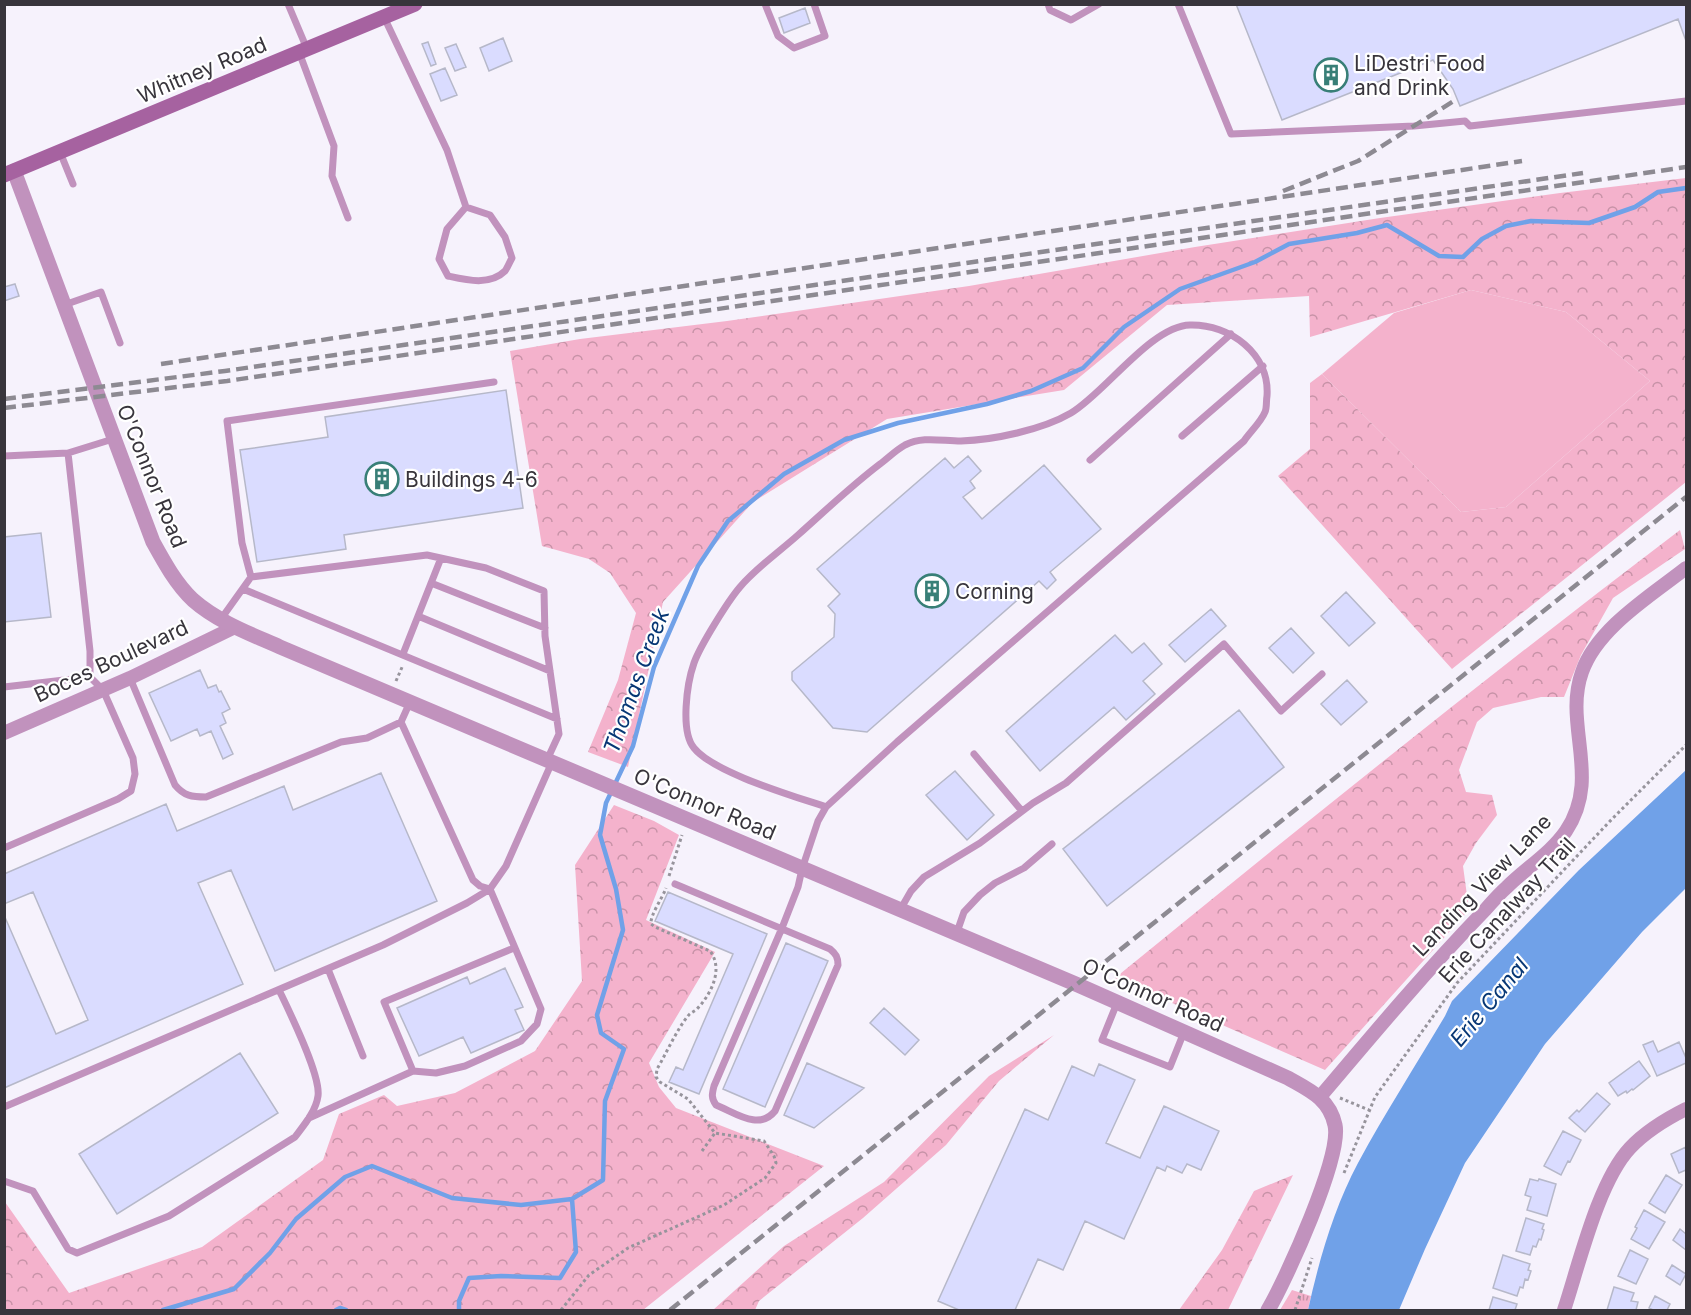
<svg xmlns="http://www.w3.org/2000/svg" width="1691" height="1315" font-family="Inter,sans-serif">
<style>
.grass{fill:#f4b2cc}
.forest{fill:url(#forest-crowns)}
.park{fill:url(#park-tufts)}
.water{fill:#70a1e8}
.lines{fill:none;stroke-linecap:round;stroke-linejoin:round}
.stream{stroke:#70a1e8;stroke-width:4.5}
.building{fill:#dadcff;stroke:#b6b8c9;stroke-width:1.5}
.path{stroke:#97949c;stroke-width:3;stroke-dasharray:3 3;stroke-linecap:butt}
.service{stroke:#c192bd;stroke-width:7}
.minor{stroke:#c192bd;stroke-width:14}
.tertiary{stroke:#c192bd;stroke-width:15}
.secondary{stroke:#a662a0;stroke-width:15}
.rail{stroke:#8d8a92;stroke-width:4.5;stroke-dasharray:12 6;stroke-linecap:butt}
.labels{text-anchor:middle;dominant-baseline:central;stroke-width:4.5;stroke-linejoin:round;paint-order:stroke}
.poi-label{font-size:21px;fill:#38353c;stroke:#fff;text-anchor:start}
.street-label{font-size:21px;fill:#38353c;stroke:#fff}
.water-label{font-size:22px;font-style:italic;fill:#073775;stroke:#fff}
</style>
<defs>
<pattern id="forest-crowns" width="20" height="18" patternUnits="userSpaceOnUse" patternTransform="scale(1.5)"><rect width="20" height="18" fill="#f4b2cc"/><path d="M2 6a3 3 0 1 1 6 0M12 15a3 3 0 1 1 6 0" fill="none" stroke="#c792a7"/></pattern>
<pattern id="park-tufts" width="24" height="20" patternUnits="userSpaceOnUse" patternTransform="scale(1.5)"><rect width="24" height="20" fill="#f4b2cc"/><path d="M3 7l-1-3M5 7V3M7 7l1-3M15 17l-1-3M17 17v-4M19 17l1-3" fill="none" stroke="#c792a7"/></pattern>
</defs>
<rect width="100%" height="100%" fill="#f6f2fc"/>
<path class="grass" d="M1471,290L1566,312L1650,381L1506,507L1461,512L1322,374L1394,313Z"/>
<path class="forest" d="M1686,178V482L1452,669L1278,476L1310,449V383L1322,374L1461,512L1506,507L1650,381L1566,312L1471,290L1310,337L1309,296L1167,305L1064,390L887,419L753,502L663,602L628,767L588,752L618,680L636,613L610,573L589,559L542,546L510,351L580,339L727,321L969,286L1195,247L1380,218L1560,193Z
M1680,530L1685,549L1613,598L1581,655L1564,697H1541L1493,708L1477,722L1459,770L1466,792L1492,795L1497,815L1476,843L1463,866L1469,910L1325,1070L1115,978C1301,826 1489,675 1680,530Z
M614,805L654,821L679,835L646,920L715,952L649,1063L659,1087L676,1108L824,1166L643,1310H5V1202L69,1293L202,1247L323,1160L339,1114L384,1095L397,1106L455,1093L535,1051L582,981L575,865Z
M1054,1035L999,1081L946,1145L863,1218L759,1301L755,1310H713L784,1246L884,1182L989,1076Z
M1293,1175L1228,1310H1179L1222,1250L1254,1191Z"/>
<path class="park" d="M1292,1290L1311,1296L1308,1310H1280Z"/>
<path class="water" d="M1686,770V888L1642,932L1545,1044L1465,1163L1425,1249L1399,1310H1308C1319,1260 1334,1208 1358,1163C1385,1113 1416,1065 1445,1016L1452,1001L1579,870Z"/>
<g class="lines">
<path class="stream" d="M163,1310L234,1289L270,1253L296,1219L345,1177L372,1166L452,1198L521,1205L572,1199L603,1180L605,1101L624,1049L601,1033L597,1015L623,930L616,889L600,835L606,803L633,746L654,667L698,566L728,521L784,474L844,440L898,423L987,404L1031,391L1083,368L1124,327L1180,289L1255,262L1289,244L1357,233L1387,225L1439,256L1463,257L1482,239L1506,226L1531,221L1589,223L1635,207L1658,192L1686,188
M336,1310L340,1308L346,1310
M459,1310V1301L469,1278L501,1276L560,1278L576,1252L572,1199"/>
</g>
<path class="building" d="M1236,4H1686V41L1678,19L1460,106L1453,89L1433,60L1282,120Z
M805,8L810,23L784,33L779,18Z
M503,38L512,61L489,71L480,48Z
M428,42L436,64L431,66L422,44Z
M456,44L466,67L455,71L445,48Z
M445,68L457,95L441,101L430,74Z
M15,284L19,296L4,301V287Z
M506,390L523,508L344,535L346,549L257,562L240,450L328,437L325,417Z
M968,456L981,471L970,481L975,488L963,497L982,519L1044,465L1101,529L1050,572L1056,580L1047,589L1039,581L867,732L833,728L792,680V672L834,637L835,614L828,606L840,594L817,569L945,458L954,468Z
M41,533L51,617L4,622V537Z
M1346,592L1375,623L1349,646L1321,616Z
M1211,609L1226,626L1185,662L1169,645Z
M1291,628L1314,653L1293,673L1269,648Z
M1115,635L1132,653L1144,643L1162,664L1143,681L1155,694L1126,720L1114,707L1040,771L1006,731Z
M200,670L208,688L216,685L219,692L221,691L230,709L222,713L226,723L220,726L233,754L223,759L211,731L200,736L197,729L171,741L149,693Z
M1347,680L1367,702L1341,725L1321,704Z
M1239,710L1284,767L1107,906L1063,849Z
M955,771L994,815L967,840L926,795Z
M381,773L437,901L275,971L231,870L198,883L243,984L4,1088V915L56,1034L88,1020L33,892L4,904V874L166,804L177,831L284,786L293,810Z
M668,892L767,934L699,1094L669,1082L676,1067L683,1070L733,954L655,921Z
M786,943L828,961L765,1107L723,1089Z
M505,968L523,1007L515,1010L524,1030L471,1053L463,1037L419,1056L397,1008L467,977L470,984Z
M884,1008L919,1040L905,1055L870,1023Z
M1653,1041L1658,1052L1679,1042L1686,1058V1063L1657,1076L1643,1045Z
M240,1053L278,1113L117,1214L79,1154Z
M1639,1061L1650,1076L1633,1090L1632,1089L1627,1093L1626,1091L1618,1096L1609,1083Z
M807,1063L864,1088L814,1128L784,1115Z
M1099,1064L1135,1080L1106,1143L1140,1158L1164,1106L1219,1131L1201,1170L1187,1164L1182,1173L1167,1166L1165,1171L1157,1167L1124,1239L1085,1221L1063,1270L1038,1259L1015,1310H959L938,1301L1025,1109L1048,1120L1072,1066L1094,1076Z
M1597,1093L1610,1104L1585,1132L1569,1118L1577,1110L1579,1112Z
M1563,1131L1581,1140L1570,1162L1568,1161L1561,1175L1544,1166Z
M1686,1147V1170L1679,1173L1671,1154Z
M1666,1175L1682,1185L1665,1213L1649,1203Z
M1530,1179L1538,1181L1539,1179L1556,1184L1547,1216L1527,1210L1531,1197L1525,1195Z
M1644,1210L1665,1222L1649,1249L1631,1239L1637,1228L1635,1227Z
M1526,1218L1544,1224L1542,1229L1544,1230L1541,1240L1539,1239L1536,1247L1533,1246L1530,1255L1516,1251Z
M1680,1229L1686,1234V1250L1673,1240Z
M1630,1250L1648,1259L1636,1284L1618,1276Z
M1503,1255L1530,1264L1528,1270L1531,1271L1528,1280L1525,1279L1523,1288L1520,1287L1517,1296L1493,1288Z
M1672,1265L1686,1274L1680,1285L1666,1276Z
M1614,1287L1634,1293L1631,1301L1638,1302L1636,1310H1607Z
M1655,1296L1670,1304L1667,1310H1653L1649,1308Z
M1493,1297L1517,1304L1515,1310H1489Z"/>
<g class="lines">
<path class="path" d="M396,681L403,665
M669,876L682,835
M1340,1098L1369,1110
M702,1151L715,1133
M1344,1173L1375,1097L1457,983L1612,819L1686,745
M561,1310L589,1275L628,1248L724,1205L765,1178L776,1163L774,1156L764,1141L715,1133L688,1099L660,1082L656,1077L657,1069C666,1054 677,1029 688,1016C690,1013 693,1012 696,1010C711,995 724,969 710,951L655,927L651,924C650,915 662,899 666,888
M1295,1310L1312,1258"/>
<path class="service" d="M288,4L307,49
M765,4L778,36L794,48L825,36L814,4
M1048,4L1050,10L1071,20L1099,4
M1178,4L1231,134L1414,126L1465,121L1470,126L1686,101
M384,17L447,150L466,207L447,229L439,259L448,276C466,280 490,286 505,271C508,267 510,261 512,258L505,237L490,215L466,207
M299,52L334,146L332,176L348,218
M60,152L73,184
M64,305L101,292L120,343
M1182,436L1263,366
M68,453L113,439
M4,456L68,453L90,651V677
M1090,460L1231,334
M251,577L242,543L227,421L494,382
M431,583L545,628
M243,589L557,719
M418,616L550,671
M221,619L251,577L427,555L486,568L544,591L545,636L559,734L547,760
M403,654L441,558
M130,678L175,785C184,796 192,797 206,797L341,742L367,738L401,722
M4,687L90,677L103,690L133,758L135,774L131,791L118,799L4,848
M974,754L1022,811
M675,884L830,949C836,954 838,957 838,965L775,1111C759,1131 736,1113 716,1105C711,1098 712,1094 714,1086L782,928L798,887L802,869L818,821L826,807L897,742L1244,441C1250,432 1261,422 1265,412C1267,408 1266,401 1267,396C1270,354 1230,324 1190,325C1151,326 1105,393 1071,413C1042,430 993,440 961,441C941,441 923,436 905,445C896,450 888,458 880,464C851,486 825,511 798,535C779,552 756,568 740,587C728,601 700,646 694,663C687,683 680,731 694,748C714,773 794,796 826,807
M900,910L911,891L924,877L980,843L1033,803L1066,783L1224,644L1281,711L1322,674
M956,935L964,912L980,895L995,883L1024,868L1052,844
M328,969L363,1056
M1117,1003L1102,1040L1170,1067L1184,1032
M413,1071L384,1002L514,948
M4,1107L383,945L467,903L490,889L506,866L552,762
M309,1118L413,1071L436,1073L465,1066L521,1041L537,1024L541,1009L490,889L480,886L473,880L401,722L410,702
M4,1181L33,1191L68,1249L77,1253L169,1216L295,1137C304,1125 316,1111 318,1096C321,1075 289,1011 279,990"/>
<path class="minor" d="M4,733L130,678L235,627
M1320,1097C1374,1033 1427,970 1485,910C1492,902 1499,894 1507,887C1526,868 1551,853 1566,831C1602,777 1563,725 1582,672C1597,628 1652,595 1686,568
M1564,1310C1579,1265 1598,1182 1630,1148C1646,1131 1666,1119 1686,1109"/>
<path class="tertiary" d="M14,171L153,542C164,562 176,584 193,600C218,622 251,634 280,647L1078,985L1288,1078C1309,1090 1329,1098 1335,1125C1342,1156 1286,1280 1268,1310"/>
<path class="secondary" d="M4,175L415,4"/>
<path class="rail" d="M1283,191L1358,161L1457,99
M161,364L1522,161
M4,399L225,371L1583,173
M4,408L227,381L1686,167
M670,1310L1686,497"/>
</g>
<defs>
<symbol id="building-ring" viewBox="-11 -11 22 22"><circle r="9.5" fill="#fff" stroke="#387f77" stroke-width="1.5"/><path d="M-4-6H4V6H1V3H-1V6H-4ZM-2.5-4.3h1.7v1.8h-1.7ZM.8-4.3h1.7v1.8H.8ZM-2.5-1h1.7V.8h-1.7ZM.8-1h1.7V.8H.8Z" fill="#387f77"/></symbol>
</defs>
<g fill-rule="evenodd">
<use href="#building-ring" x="1312" y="56" width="38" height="38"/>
<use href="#building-ring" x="363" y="460" width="38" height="38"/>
<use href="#building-ring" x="913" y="572" width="38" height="38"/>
</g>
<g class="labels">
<g class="poi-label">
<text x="1354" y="63">LiDestri Food<tspan x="1354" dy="24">and Drink</tspan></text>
<text x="405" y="479">Buildings 4-6</text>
<text x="955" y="591">Corning</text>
</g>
<g class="street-label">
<text transform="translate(202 70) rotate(-23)">Whitney Road</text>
<text transform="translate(152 476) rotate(68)">O'Connor Road</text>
<text transform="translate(111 661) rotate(-25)">Boces Boulevard</text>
<text transform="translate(705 804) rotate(23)">O'Connor Road</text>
<text transform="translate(1482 885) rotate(-46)">Landing View Lane</text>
<text transform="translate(1507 910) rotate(-47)">Erie Canalway Trail</text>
<text transform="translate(1153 995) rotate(24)">O'Connor Road</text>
</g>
<g class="water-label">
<text transform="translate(636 681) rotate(-70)">Thomas Creek</text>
<text transform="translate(1489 1002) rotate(-50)">Erie Canal</text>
</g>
</g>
<rect width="1691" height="1315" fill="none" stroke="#38353c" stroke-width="12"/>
</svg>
